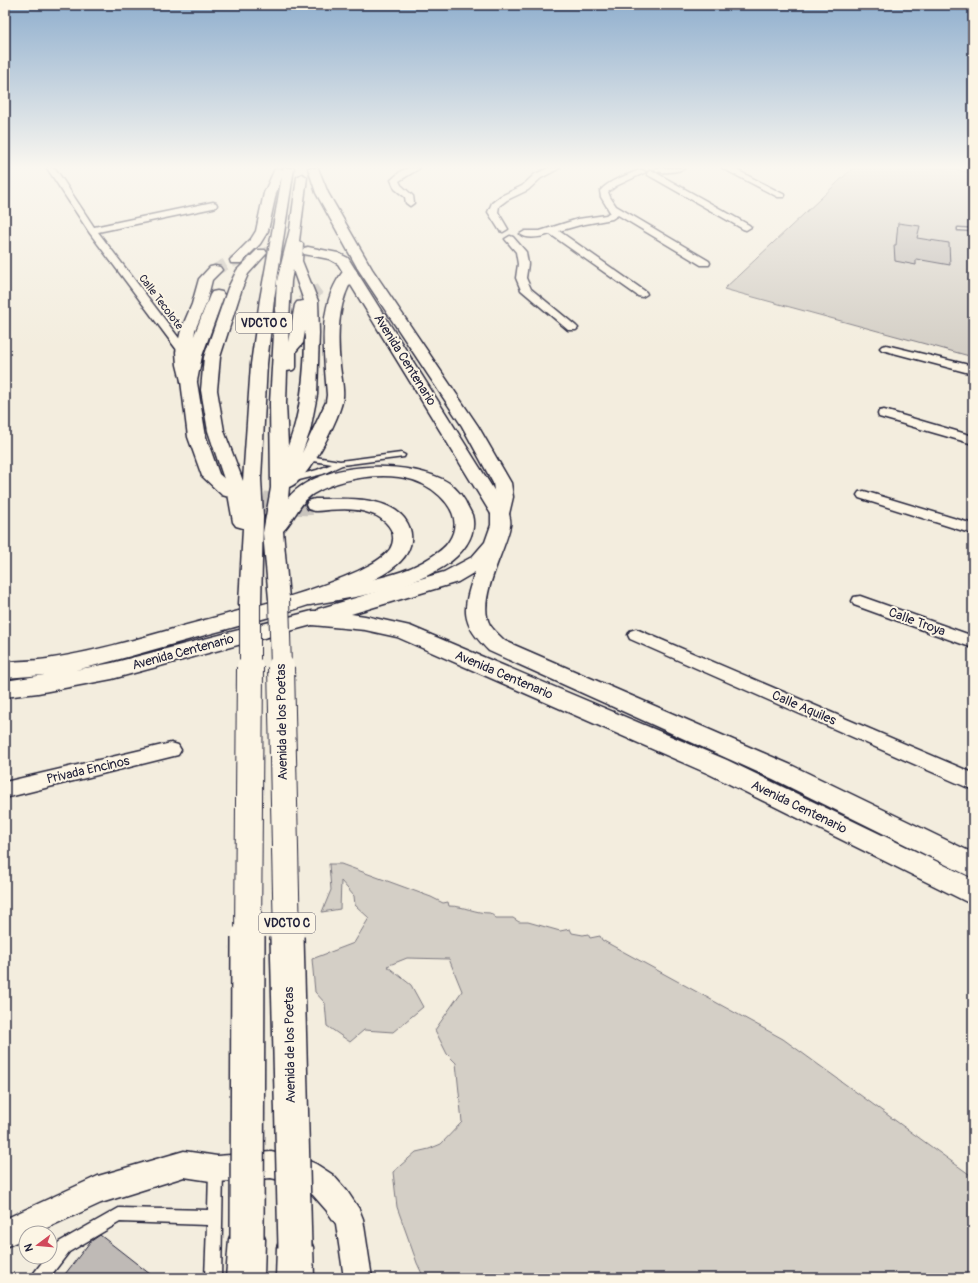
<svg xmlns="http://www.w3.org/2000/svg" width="978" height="1283" font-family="Pangolin,sans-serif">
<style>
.green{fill:#d4cfc6;stroke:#7b7880}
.building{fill:#bfbab6;stroke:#22223b}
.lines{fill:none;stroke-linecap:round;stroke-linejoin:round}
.secondary-tunnel-far1{stroke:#c9c4bd;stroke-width:12;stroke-dasharray:12 6;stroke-linecap:butt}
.secondary-tunnel{stroke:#c9c4bd;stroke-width:20;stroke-dasharray:20 10;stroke-linecap:butt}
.highway-tunnel-far1{stroke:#c9c4bd;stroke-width:12;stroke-dasharray:12 6;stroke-linecap:butt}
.highway-tunnel{stroke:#c9c4bd;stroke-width:16;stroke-dasharray:16 8;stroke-linecap:butt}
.lane-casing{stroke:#22223b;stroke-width:3}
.street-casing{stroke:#22223b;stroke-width:3}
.secondary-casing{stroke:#22223b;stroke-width:3}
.highway-casing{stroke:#22223b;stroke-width:3}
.lane{fill:#fcf5e5;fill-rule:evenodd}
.street{fill:#fcf5e5;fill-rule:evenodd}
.secondary{fill:#fcf5e5;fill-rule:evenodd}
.highway{fill:#fcf5e5;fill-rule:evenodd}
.highway-bridge-far2-casing{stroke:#22223b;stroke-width:22;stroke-linecap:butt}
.highway-bridge-far1-casing{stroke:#22223b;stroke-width:28;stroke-linecap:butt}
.highway-bridge-casing{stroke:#22223b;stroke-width:36;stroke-linecap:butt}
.highway-bridge-far2{stroke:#fcf5e5;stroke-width:20}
.highway-bridge-far1{stroke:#fcf5e5;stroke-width:26}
.highway-bridge{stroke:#fcf5e5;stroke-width:33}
.labels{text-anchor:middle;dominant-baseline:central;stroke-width:4;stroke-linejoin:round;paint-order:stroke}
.far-street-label{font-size:11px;fill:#22223b;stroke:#fcf5e5}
.shield{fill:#fcf5e5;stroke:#63616e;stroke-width:1}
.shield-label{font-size:12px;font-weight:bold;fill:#22223b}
.street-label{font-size:13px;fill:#22223b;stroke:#fcf5e5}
</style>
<rect width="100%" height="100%" fill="#f3edde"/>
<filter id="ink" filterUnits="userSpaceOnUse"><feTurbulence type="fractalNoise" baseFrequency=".025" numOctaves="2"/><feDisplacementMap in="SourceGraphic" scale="8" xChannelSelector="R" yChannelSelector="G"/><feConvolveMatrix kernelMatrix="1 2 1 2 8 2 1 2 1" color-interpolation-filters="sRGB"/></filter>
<g filter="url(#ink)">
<path class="green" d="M853,168H950L973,174V357L724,289Z
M329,864H341L431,897L443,903L448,902L449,906C465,906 474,913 490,913L496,918H513L519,922H528L560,931L570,929L572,933L583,935L588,934L590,938L600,936L602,940L783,1039L973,1177V1278H424L417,1263L397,1207L393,1172L416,1152L429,1149L441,1144L462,1122L456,1063L447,1054L435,1030L462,991L449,959L407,958L387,966L411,985L423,1007L393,1032L364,1030L350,1042L327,1026L325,1003L315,992L312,959L354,943L369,918L355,905L354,896L341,881L340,909L322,912L331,890Z"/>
<path class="building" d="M898,223L920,226L917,238L949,243L950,265L916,259V265L895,261L894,245H896Z
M100,1235L155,1278H62L90,1242Z"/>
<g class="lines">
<path class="secondary-tunnel-far1" d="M265,253L308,251
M215,270L228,263L246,257"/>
<path class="secondary-tunnel" d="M234,493C261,503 287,506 315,505"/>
<path class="highway-tunnel-far1" d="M310,296L323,287"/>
<path class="highway-tunnel" d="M304,303L312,295"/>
<defs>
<path id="lane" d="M958,228L973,229V231L960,230H958Z
M401,453L405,455L404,457L342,465L323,474L291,482L287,480L288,478L317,470L332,464L306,460V456H309L340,461Z
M216,1163L221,1165L223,1170L221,1278H205L207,1225L120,1222L69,1252L49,1278H31L34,1273L46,1257H50V1252L59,1242L119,1208L208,1210L209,1170L211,1165Z"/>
<path id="street" d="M47,168H55L94,227L213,202L216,203L217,205L216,207L213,208L98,232L188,350L190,352L188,354H180L89,232Z
M409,168H420L399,181L401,185L413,196L414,203L410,206L406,203L405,197L395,189L391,180L401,171Z
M549,168H560L541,178L528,190L507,200L499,206L498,212L508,229L503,232L500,231L488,212L492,203L501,196L522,186L535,174Z
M656,168H685C679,172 660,174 655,170Z
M722,168H733L785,195L784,197H778Z
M639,170H642L646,172L616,186L608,192L610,197L616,206L709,261L710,263L709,265H701L618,215L612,219L580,225L559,231L646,292L647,294L642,297L638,296L550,234C542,237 527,240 520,234L525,231H540L578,219L606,215L610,212L601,197L600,191C609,180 626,176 639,170Z
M651,170L749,225L751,227L746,230L743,229L648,175L647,173Z
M510,236L513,237L526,252L528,264L526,278L531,289L576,326L578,328L576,330H568L521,290L516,278L518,264L516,252L505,239Z
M886,345L973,366V374L882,350L880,348L882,346Z
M884,410L973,436V444L879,417L878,414L879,411Z
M864,491L973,524V534L859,498L857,495L859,492Z
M860,596L973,636V648L854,605L852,601L854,597Z
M636,629L973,773V790L630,639L628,635L630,631Z
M171,743L178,745L181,750L178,755L5,798V782Z
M184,1151L217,1156L271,1152L307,1160L316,1164L333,1175L347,1191L359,1209L363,1219L372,1278H344L336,1224L327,1211L313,1195L301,1185L271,1178L217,1182L184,1177L101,1203L36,1233H26V1238L5,1247V1219L98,1176Z"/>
<path id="secondary" d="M308,247L338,253L348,258L509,514C510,518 511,522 510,526C505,552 476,600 490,625C494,631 500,636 505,641L791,765L973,853V878L773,779L489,651C460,622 462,610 475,572L458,582L351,614L365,616L410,626L727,760L973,879V905L709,774L397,637L365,630L312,625L112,679L38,693L5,697V681L44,675L5,678V662C19,661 33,661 47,659C101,651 153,634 205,620C257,606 309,593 358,571C368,566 383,559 390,549C400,532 384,517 369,513C353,507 332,510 315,511L308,509L306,505L308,501L315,499C342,499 385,495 404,518C418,536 410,555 394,567C380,578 364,584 348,591C307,607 266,618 224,630C174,643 125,659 75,670L112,663L312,611H317L318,609L444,572L472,557L485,542L491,525V514L338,264L329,259L304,254L302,251L304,248Z
M215,266L220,267L222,270L212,280L206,304L195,330L192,352L206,437L219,474L238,491L236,495L229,497L222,495L202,476L188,437L181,381L177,365L176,352L181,330L192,304L199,279L210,267Z"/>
<path id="highway" d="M280,168L283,170L284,168H294L274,299L267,364L261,479L263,517L261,604L257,609L250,611L243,609L239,604L243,528L236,526L233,522L227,488L208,431L201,390L204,357L228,288L237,270L257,250H265L267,253L248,274L242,288L220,357L217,390L224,431L243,481L251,364L260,299L282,177L276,193L268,231L260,244L241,263H231L230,260L251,239L256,231L264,193L274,171L275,169Z
M308,168H318L328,193L372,269L478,426L511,483L513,497L509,514L507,518L500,520L493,518L491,514L495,497L493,483L462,426L358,269L316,193Z
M302,174L307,177L299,241L303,244L302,261L318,301L319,333L317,395L310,431L302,453L326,402L327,395C324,353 316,304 345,269H355L357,272C337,300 337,334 340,366C341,376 344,387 343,397C341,416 308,482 289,487L288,498C319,461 401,460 442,479C451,483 460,492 465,501C467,506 470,510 472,515C478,537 460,556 443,567C404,591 354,597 310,605L303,603L300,598L303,593C345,582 393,582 431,557C437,553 445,548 449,541C467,514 437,488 413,480C383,471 340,478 313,494C299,503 294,520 283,531L289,599L286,604L279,606L272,604L269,599L263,533L271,488L270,403L277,281L290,229L297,177ZM293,270L304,301L297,302L295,305L288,342L291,281ZM305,331C305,369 302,410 288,446L286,403L287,371L293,370L296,367V351L303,343Z
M217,291L222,292L224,295L202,356L197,381L195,384L189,386L183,384L181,381L186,356L210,295L212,292Z
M247,1221L260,1226L265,1239L264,1278H226L229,1239L234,1226Z
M295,1229L308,1234L313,1247L314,1278H276L277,1247L282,1234Z"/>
</defs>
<use href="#lane" class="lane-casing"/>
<use href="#street" class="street-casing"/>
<use href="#secondary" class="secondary-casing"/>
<use href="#highway" class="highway-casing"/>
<use href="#lane" class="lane"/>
<use href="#street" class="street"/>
<use href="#secondary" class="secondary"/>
<use href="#highway" class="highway"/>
<defs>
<path id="highway-bridge-far2" d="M279,599L281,668
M250,668V604"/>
<path id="highway-bridge-far1" d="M281,667L287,938
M248,938L250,667"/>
<path id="highway-bridge" d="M287,937L295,1247
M247,1239L248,937"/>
</defs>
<use href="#highway-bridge-far2" class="highway-bridge-far2-casing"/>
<use href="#highway-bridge-far1" class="highway-bridge-far1-casing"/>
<use href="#highway-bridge" class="highway-bridge-casing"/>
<use href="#highway-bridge-far2" class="highway-bridge-far2"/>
<use href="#highway-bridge-far1" class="highway-bridge-far1"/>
<use href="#highway-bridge" class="highway-bridge"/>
</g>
</g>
<linearGradient id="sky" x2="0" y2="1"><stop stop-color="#90afce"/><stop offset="0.48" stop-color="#faf7f0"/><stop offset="1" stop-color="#faf7f0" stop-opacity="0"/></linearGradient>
<rect width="978" height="348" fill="url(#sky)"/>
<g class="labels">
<g class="far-street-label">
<text transform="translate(161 302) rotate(53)">Calle Tecolote</text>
</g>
<g class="shield">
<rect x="236" y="313" width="56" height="20" rx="3"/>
<rect x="259" y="913" width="56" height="20" rx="3"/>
</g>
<g class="shield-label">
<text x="264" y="323">VDCTO C</text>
<text x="287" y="923">VDCTO C</text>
</g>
<g class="street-label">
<text transform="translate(405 360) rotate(58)">Avenida Centenario</text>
<text transform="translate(917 622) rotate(20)">Calle Troya</text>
<text transform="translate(183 652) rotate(-15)">Avenida Centenario</text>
<text transform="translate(504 675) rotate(23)">Avenida Centenario</text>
<text transform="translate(804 708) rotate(23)">Calle Aquiles</text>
<text transform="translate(282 722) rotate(-91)">Avenida de los Poetas</text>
<text transform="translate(88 770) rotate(-13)">Privada Encinos</text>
<text transform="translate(799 807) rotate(26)">Avenida Centenario</text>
<text transform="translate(290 1045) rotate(-91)">Avenida de los Poetas</text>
</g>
</g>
<rect width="978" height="1283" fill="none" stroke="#fcf5e5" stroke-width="20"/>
<rect x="10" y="10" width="958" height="1263" fill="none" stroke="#22223b" stroke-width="1.5" filter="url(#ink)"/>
<g transform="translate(38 1245) rotate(254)"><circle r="19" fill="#fcf5e5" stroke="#a5a1a1"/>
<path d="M0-3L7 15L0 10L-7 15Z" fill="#d1495b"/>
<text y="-6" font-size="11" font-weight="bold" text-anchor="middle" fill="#22223b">N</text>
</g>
</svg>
